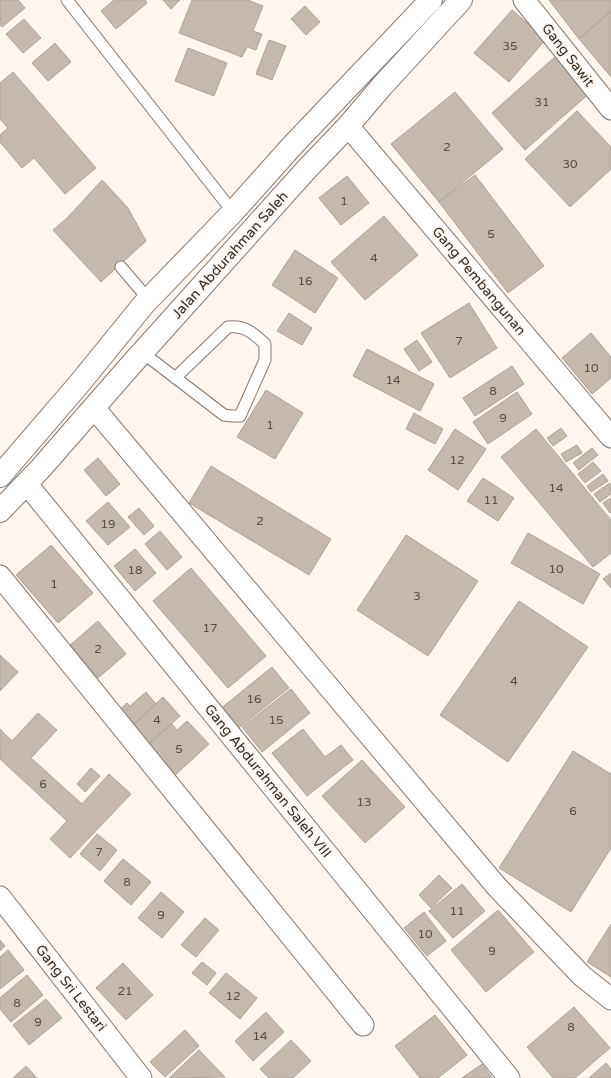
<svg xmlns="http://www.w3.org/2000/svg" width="611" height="1078" font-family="'Varela Round',sans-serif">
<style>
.building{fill:#c5b8ac;stroke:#afa296}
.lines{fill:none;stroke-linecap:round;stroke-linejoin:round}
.service-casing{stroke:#86796f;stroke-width:13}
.minor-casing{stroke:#86796f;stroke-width:23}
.tertiary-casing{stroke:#86796f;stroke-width:24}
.service{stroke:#fff;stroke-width:11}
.minor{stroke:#fff;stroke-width:21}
.tertiary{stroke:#fff;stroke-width:22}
.labels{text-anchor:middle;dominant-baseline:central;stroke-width:4;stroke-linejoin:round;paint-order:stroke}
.number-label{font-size:12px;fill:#564f49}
.street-label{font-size:14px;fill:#312c28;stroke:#fff6ef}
</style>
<rect width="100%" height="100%" fill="#fff6ef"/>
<path class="building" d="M0,0H18L25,8L2,27L0,25Z
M114,0H145L147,3L116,29L101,11Z
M163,0H180L171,9Z
M192,0H248L263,6L253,31L262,34L256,50L247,47L242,57L179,33Z
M549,0H611V11L579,39Z
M305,6L320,22L306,35L291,19Z
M512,10L546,39L509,82L474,53Z
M611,11V77L579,39Z
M24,19L41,38L23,53L6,34Z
M269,40L286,46L272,80L256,74Z
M55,43L71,62L48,81L32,63Z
M188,48L227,63L214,96L175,81Z
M558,54L592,91L525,150L492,113Z
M13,72L96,168L65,194L34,158L22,168L0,142V135L8,128L0,119V83Z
M455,92L503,149L439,202L391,144Z
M577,111L611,147V169L570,207L525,159Z
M475,175L544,266L508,293L439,202Z
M347,176L369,203L341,225L319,198Z
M102,180L128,208L146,241L101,282L53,230L68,217Z
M384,216L418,255L365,300L331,262Z
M295,250L338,278L315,313L272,285Z
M469,303L497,348L450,378L421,333Z
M289,313L312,328L302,345L277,331Z
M591,333L611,357V378L592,394L562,358Z
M417,340L432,362L419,371L404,349Z
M367,349L434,384L420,411L353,376Z
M512,366L524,384L475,416L463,398Z
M266,390L303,413L275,459L237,437Z
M517,392L532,414L488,444L473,422Z
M414,413L443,429L435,444L406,429Z
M561,428L567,436L553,446L547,438Z
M455,429L486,449L458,490L428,470Z
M536,429L611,520V553L593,567L501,457Z
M577,445L582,453L566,462L561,454Z
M592,448L598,455L579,470L573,463Z
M98,458L120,484L106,496L84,470Z
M593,462L601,471L585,483L578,474Z
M211,466L331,539L309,575L189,503Z
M603,474L608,481L591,492L587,486Z
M483,478L514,498L498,521L467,501Z
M610,483L611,494L600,502L594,494Z
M611,498V512L610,513L603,503Z
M108,502L130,527L108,545L86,521Z
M139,508L154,526L144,535L128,517Z
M160,531L182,557L167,570L145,544Z
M528,533L600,574L583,604L511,563Z
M406,535L478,581L428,656L357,610Z
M51,545L93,593L58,623L16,575Z
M135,549L156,573L135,591L114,566Z
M191,568L266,656L228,688L153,601Z
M611,573V588L603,579Z
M519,601L588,647L508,762L440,715Z
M98,621L126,654L98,678L70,645Z
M0,655L18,672L0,691Z
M272,667L289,688L236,730L220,709Z
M291,689L310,713L262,752L242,727Z
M146,692L156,704L130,728L116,713L127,703L130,706Z
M163,697L180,716L149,744L132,726Z
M38,713L57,730L31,758L82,804L109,774L131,794L70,858L50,839L67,821L0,759V729L12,741Z
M187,721L209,744L172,778L153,757L158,753L149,744L172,724L177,730Z
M303,729L325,757L341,745L353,760L307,796L272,753Z
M573,751L611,774V848L571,912L499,868Z
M362,760L405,807L365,843L322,796Z
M91,768L100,776L85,792L77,784Z
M97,834L117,850L100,871L80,854Z
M123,859L151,882L131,905L104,881Z
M439,875L452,888L431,908L419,895Z
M462,884L485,911L453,938L429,911Z
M161,892L184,912L162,938L138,918Z
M498,910L534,952L486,992L451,950Z
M424,912L446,941L427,956L404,928Z
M205,918L219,930L196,957L181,945Z
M611,924V977L587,962Z
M0,940L5,946L0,951Z
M8,950L24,970L0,989V957Z
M202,962L216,973L207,985L192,973Z
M123,963L153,995L126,1020L96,988Z
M226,973L257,998L240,1019L209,993Z
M27,975L43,995L11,1022L0,1009V998Z
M46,999L62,1018L29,1045L13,1025Z
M574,1007L610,1048L575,1078H553L527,1047Z
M266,1012L284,1032L253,1061L235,1041Z
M435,1015L467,1055L438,1078H420L395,1046Z
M185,1030L199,1046L165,1077L150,1062Z
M291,1040L311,1061L293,1078H269L260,1069Z
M199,1050L225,1077L169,1078Z
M606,1063L611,1069V1078H589Z
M482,1064L492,1078H462Z
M26,1066L37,1078H13Z"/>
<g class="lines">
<defs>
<path id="service" d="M67,0L233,212
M121,267L149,300
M143,353L224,415L232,416H240L265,360V344C253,333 245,325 228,327L175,378"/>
<path id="minor" d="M524,0L611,109
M348,126L611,437
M94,408L497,887L582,976L611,999
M26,483L509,1078
M0,576L363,1025
M0,897L141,1078"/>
<path id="tertiary" d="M0,476L79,384L144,304L233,212L292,146L431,0
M0,511L41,468L130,366L306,170L348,126L382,86L461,0"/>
</defs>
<use href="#service" class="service-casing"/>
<use href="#minor" class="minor-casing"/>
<use href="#tertiary" class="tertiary-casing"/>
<use href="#service" class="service"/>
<use href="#minor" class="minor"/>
<use href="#tertiary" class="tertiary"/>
</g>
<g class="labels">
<g class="number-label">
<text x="510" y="46">35</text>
<text x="542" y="102">31</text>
<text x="447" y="147">2</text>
<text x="570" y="164">30</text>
<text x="344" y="201">1</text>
<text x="491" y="234">5</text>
<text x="374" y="258">4</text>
<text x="305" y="281">16</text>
<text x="459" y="341">7</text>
<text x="591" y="368">10</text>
<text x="393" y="380">14</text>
<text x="493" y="391">8</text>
<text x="503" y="418">9</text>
<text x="270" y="425">1</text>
<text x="457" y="460">12</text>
<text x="556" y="488">14</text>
<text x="491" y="500">11</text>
<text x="260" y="521">2</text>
<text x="108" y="524">19</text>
<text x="556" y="569">10</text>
<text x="135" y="570">18</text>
<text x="54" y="584">1</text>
<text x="417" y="596">3</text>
<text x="210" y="628">17</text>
<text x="98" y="649">2</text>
<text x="514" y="681">4</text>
<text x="254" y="699">16</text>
<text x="157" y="720">4</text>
<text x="276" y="720">15</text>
<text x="179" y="749">5</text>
<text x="43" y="784">6</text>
<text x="364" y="802">13</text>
<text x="573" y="811">6</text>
<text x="99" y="852">7</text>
<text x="127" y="882">8</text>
<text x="457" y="911">11</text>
<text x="161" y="915">9</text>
<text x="425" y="934">10</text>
<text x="492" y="951">9</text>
<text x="125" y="991">21</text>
<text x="233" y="996">12</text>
<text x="17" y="1003">8</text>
<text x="38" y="1022">9</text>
<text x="571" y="1027">8</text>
<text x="260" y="1036">14</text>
</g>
<g class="street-label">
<text transform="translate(568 55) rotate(52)">Gang Sawit</text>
<text transform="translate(230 255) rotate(-48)">Jalan Abdurahman Saleh</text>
<text transform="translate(479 281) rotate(50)">Gang Pembangunan</text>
<text transform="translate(268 781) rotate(51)">Gang Abdurahman Saleh VIII</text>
<text transform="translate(71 988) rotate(52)">Gang Sri Lestari</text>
</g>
</g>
</svg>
